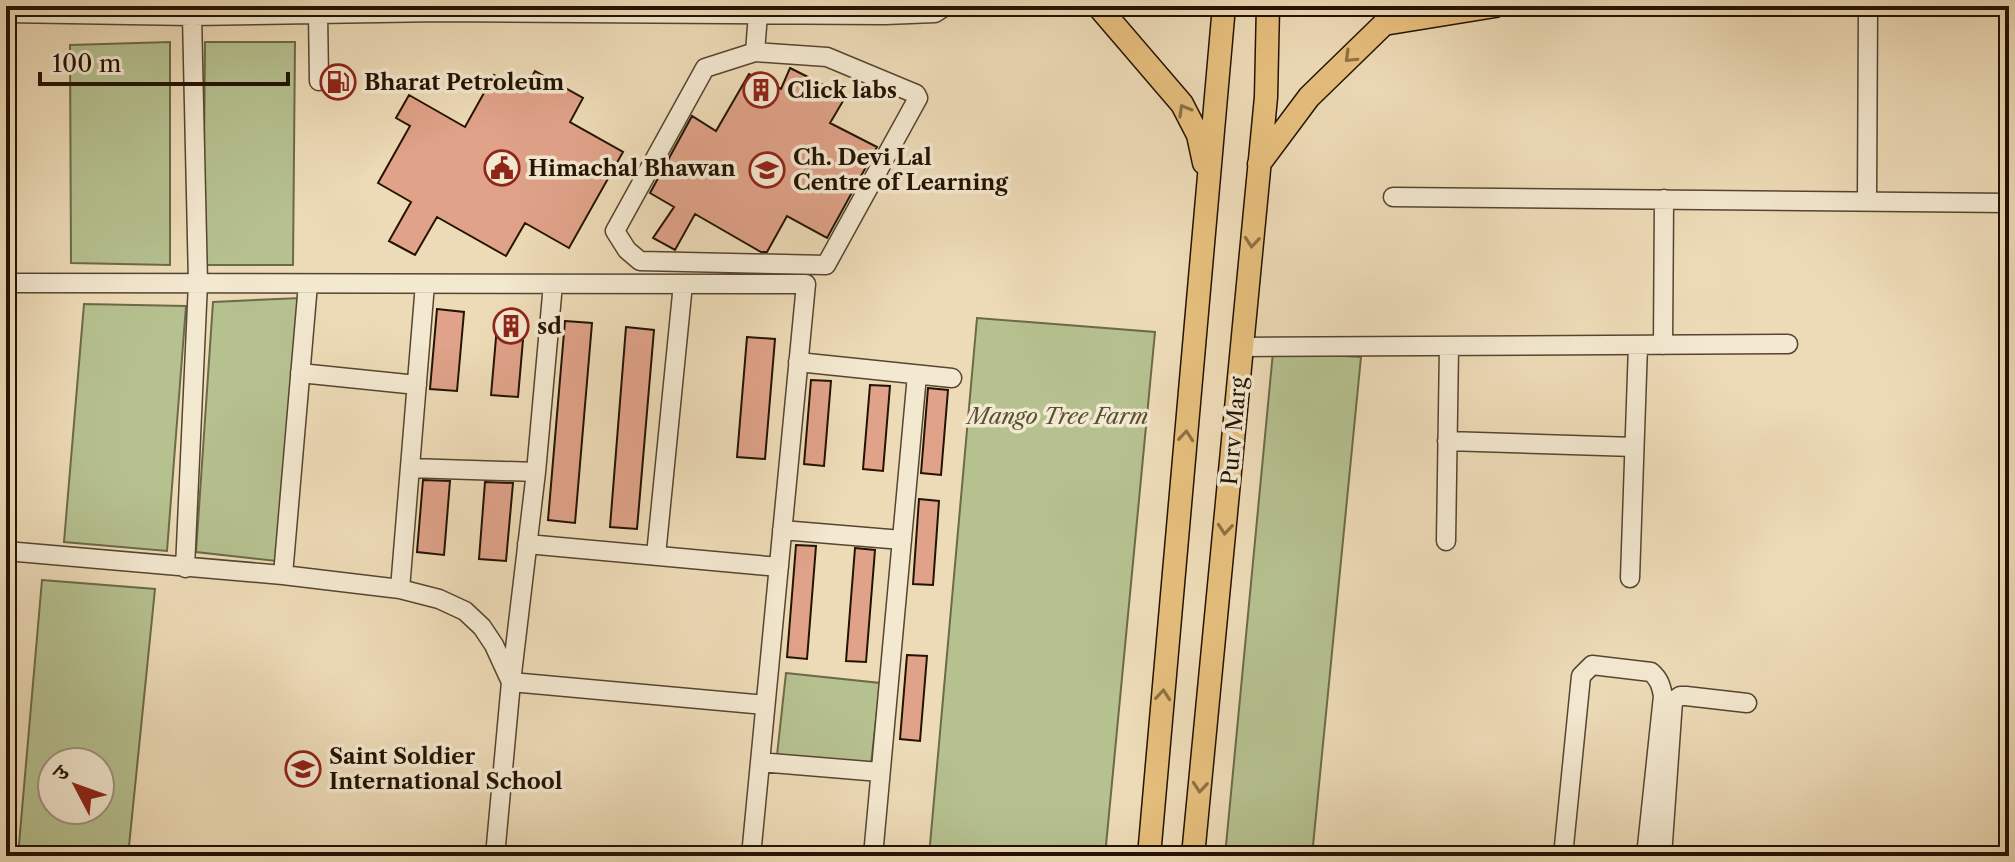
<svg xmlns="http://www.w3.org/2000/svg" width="2015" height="862" font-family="'Libre Caslon Text','Noto Serif Devanagari',serif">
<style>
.green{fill:#b6c190;stroke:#6c6a49;stroke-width:2;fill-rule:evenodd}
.building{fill:#e0a289;stroke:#231302;stroke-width:2}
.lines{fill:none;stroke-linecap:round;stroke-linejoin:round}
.minor-casing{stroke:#56452f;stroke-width:21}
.major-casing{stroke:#231302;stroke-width:25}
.minor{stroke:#f3e8d0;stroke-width:18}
.major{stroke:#e6be7c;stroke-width:22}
.oneway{stroke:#8e7145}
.labels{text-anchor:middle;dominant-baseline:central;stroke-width:7;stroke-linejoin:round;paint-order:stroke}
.poi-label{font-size:22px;font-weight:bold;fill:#231302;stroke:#f3e8d0;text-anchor:start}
.park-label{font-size:22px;font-style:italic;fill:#565034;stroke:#f3e8d0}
.street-label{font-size:22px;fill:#231302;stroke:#f3e8d0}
</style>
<rect width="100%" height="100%" fill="#eddbb7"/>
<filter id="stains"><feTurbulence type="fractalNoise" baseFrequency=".0025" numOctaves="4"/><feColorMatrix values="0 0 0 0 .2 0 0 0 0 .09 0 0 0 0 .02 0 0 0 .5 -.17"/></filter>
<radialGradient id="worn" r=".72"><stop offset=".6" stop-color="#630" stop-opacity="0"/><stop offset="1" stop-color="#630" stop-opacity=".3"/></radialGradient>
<path class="green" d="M170,42V265L71,263L70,45Z
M205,42H295L293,265H203Z
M300,298L276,561L196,552L213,302Z
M84,304L186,306L167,551L64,542Z
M977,318L1155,332L1105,856H929Z
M1273,352L1361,357L1312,856H1225Z
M42,580L155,589L128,856H18ZM100,762V810H52V762Z
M786,673L880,683L871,765L777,755Z"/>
<path class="building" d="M790,68L846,96L830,123L877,147L827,238L787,216L767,252H761L695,214L675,250L653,238L674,207L650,193L692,116L716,131L749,74L781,89Z
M535,71L583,98L570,122L623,152L569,248L525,223L506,256L437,217L415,255L389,241L411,202L378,183L410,126L396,118L409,95L465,127L494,75L523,92Z
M437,309L464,312L457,391L430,389Z
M498,315L525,317L518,397L491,395Z
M565,321L592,323L575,523L548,520Z
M626,327L654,330L637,529L610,527Z
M747,337L775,339L765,459L737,457Z
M811,380L831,381L824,466L804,464Z
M870,385L890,386L883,471L863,469Z
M928,388L948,390L941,475L921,473Z
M423,480L450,481L444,555L417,552Z
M485,482L513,483L506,561L479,559Z
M919,499L939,501L933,585L913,584Z
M796,545L816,546L807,659L787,657Z
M855,548L875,550L866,662L846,661Z
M907,655L927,656L920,741L900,739Z"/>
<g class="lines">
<defs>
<path id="minor" d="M6,13L192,16L440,12L885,15L935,13L946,6
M318,13L319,81
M755,52L705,68L615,231L627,250L640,261L826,265L918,98L916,94L827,57L755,52L758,14
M6,103V109
M1393,197L2009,203
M1867,200L1868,6
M6,283L806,284L751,856
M553,284L536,472L511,682L765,705
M1663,345L1664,199
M1242,347L1788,344
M798,362L952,378
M300,373L417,385
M1447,441L1634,447
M410,468L536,472
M782,530L902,540
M1446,541L1449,347
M527,544L779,567
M6,551L283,575L400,589L439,599L465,611L482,627L494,645L511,682L495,856
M656,555L683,284
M185,568L198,283L192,16
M283,575L308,284
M1630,578L1638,345
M400,589L425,284
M760,762L880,772
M873,856L917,375
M1563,856L1581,676L1592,665L1651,672C1659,679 1661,685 1663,696L1646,856
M1662,856L1673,701L1680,696H1686L1747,703"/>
<path id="major" d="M1098,6L1182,104L1198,135L1204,163
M1390,23L1495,6
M1259,164L1309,97L1384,24L1409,6
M1149,856L1224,6
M1193,856L1266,97L1268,6"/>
</defs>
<use href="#minor" class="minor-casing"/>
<use href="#major" class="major-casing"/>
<use href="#minor" class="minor"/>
<use href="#major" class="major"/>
</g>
<defs><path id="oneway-chevron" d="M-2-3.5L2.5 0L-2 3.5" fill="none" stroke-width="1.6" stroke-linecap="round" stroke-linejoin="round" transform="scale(2)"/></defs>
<g class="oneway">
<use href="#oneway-chevron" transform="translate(1350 57) rotate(136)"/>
<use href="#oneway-chevron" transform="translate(1184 110) rotate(-120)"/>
<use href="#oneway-chevron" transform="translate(1252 242) rotate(95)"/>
<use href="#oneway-chevron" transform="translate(1186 436) rotate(-85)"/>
<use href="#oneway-chevron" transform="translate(1225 529) rotate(95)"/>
<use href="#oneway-chevron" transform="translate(1163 695) rotate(-85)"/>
<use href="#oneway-chevron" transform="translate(1200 787) rotate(95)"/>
</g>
<defs>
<symbol id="fuel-ring" viewBox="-11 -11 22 22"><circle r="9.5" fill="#f3e8d0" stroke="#8f2418" stroke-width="1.5"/><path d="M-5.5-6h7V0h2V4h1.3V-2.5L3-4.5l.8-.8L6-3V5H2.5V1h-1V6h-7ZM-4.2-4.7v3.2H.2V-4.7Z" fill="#8f2418"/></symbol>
<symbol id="building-ring" viewBox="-11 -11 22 22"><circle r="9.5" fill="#f3e8d0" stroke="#8f2418" stroke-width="1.5"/><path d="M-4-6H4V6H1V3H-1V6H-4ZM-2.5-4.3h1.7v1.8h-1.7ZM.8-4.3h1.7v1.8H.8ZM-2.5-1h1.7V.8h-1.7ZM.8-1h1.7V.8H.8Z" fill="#8f2418"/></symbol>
<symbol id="civic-ring" viewBox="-11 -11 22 22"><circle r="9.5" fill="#f3e8d0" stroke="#8f2418" stroke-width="1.5"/><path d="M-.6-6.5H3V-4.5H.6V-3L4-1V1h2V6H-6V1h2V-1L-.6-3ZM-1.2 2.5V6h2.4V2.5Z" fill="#8f2418"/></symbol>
<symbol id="university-ring" viewBox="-11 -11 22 22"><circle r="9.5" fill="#f3e8d0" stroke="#8f2418" stroke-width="1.5"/><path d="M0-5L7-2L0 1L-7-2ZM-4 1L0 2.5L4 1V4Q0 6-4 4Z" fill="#8f2418"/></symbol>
<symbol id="school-ring" viewBox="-11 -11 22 22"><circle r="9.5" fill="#f3e8d0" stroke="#8f2418" stroke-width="1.5"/><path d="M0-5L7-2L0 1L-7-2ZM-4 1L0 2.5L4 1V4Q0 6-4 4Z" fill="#8f2418"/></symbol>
</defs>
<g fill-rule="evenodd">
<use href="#fuel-ring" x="318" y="62" width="40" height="40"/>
<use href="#building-ring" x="741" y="70" width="40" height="40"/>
<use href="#civic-ring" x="482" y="148" width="40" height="40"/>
<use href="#university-ring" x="747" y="150" width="40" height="40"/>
<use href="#building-ring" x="491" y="306" width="40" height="40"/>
<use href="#school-ring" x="283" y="749" width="40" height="40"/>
</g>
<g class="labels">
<g class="poi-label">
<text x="364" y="82">Bharat Petroleum</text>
<text x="787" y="90">Click labs</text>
<text x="793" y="157">Ch. Devi Lal<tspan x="793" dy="25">Centre of Learning</tspan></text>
<text x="528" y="168">Himachal Bhawan</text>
<text x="537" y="326">sd</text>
<text x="329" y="756">Saint Soldier<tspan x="329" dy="25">International School</tspan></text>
</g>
<g class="park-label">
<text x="1058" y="416">Mango Tree Farm</text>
</g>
<g class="street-label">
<text transform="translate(1234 431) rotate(-85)">Purv Marg</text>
</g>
</g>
<rect width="2015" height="862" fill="none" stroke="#eddbb7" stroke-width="32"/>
<rect x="8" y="8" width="1999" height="846" fill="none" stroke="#231302" stroke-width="4"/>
<rect x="16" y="16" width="1983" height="830" fill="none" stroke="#231302" stroke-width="2"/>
<g transform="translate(76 786) rotate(311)"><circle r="38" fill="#f3e8d0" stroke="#a0937e" stroke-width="2"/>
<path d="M0-6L14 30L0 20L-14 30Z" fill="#8f2418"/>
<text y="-12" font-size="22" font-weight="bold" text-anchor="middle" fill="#231302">उ</text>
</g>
<path d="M40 72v12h248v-12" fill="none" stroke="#231302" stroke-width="4"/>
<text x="52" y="72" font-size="24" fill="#231302" stroke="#f3e8d0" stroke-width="6" paint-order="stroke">100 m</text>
<rect width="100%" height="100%" filter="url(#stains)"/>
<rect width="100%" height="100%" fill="url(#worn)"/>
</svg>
